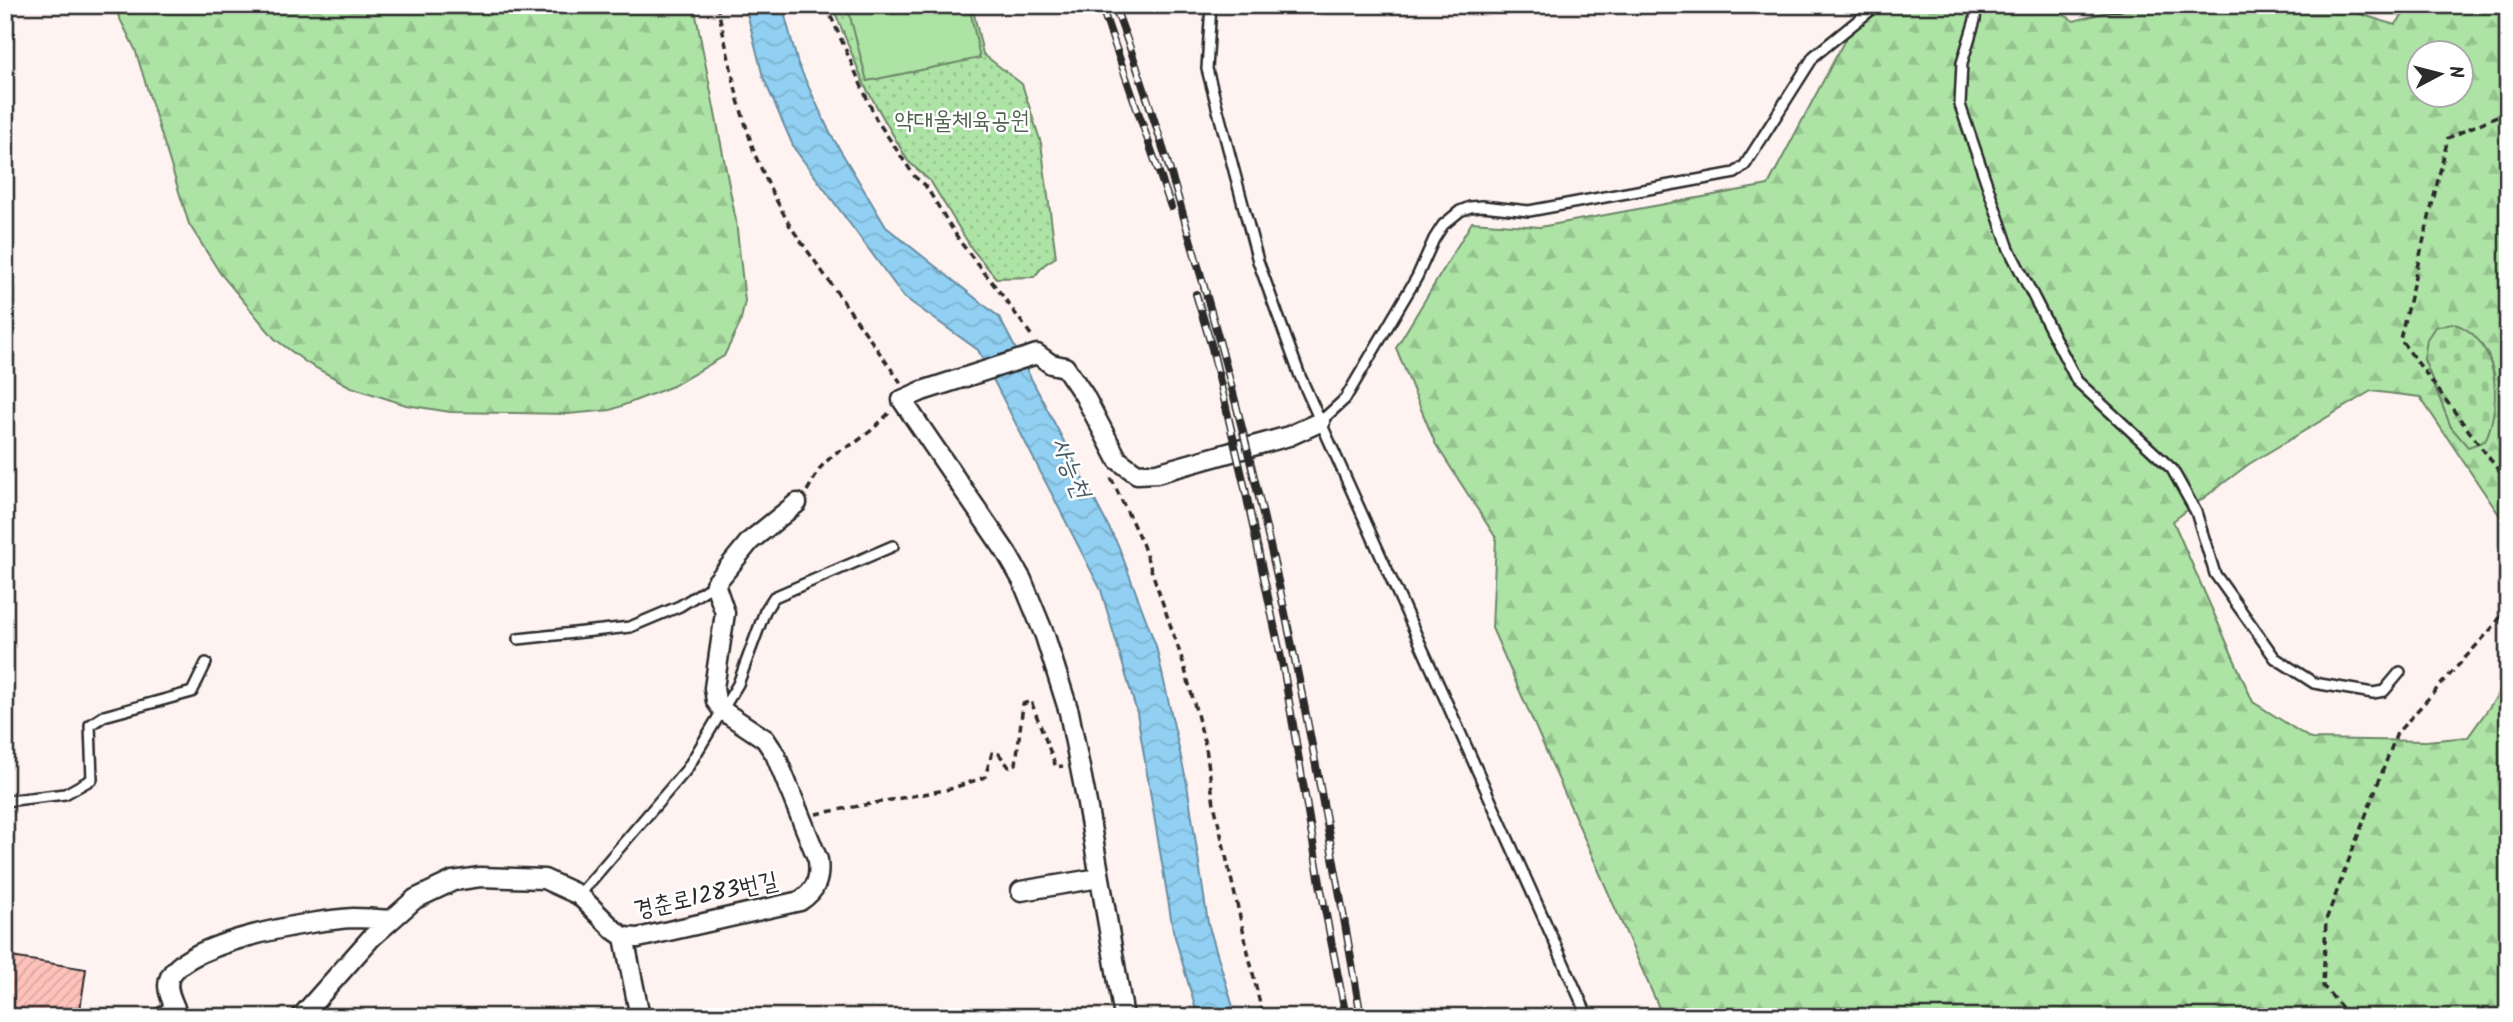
<svg xmlns="http://www.w3.org/2000/svg" width="2513" height="1022" font-family="Kalam,'Poor Story',sans-serif">
<style>
.grass{fill:url(#grass-dots);stroke:#6c8768;stroke-width:2}
.forest{fill:url(#forest-firs);stroke:#6c8768;stroke-width:2;fill-rule:evenodd}
.cemetery{fill:url(#cemetery-stones);stroke:#6c8768;stroke-width:2}
.garden{fill:#ade3a5;stroke:#6c8768;stroke-width:2}
.water{fill:url(#water-waves);stroke:#688ea2;stroke-width:2}
.building{fill:url(#building-hatch);stroke:#2b2b2b;stroke-width:2}
.lines{fill:none;stroke-linecap:round;stroke-linejoin:round}
.service-casing{stroke:#2b2b2b;stroke-width:14}
.minor-casing{stroke:#2b2b2b;stroke-width:23}
.path{stroke:#2b2b2b;stroke-width:3.5;stroke-dasharray:7 5;stroke-linecap:butt}
.service{stroke:#fff;stroke-width:9}
.minor{stroke:#fff;stroke-width:18}
.rail-casing{stroke:#2b2b2b;stroke-width:8}
.rail{stroke:#fff;stroke-width:5;stroke-dasharray:16;stroke-linecap:butt}
.labels{text-anchor:middle;dominant-baseline:central;stroke-width:5;stroke-linejoin:round;paint-order:stroke}
.park-label{font-size:24px;fill:#526250;stroke:#fff}
.street-label{font-size:24px;fill:#2b2b2b;stroke:#fff}
.water-label{font-size:26px;font-style:italic;fill:#4a5d67;stroke:#fff}
</style>
<defs>
<pattern id="grass-dots" width="8" height="8" patternUnits="userSpaceOnUse" patternTransform="scale(1.75)"><rect width="8" height="8" fill="#ade3a5"/><path d="M2 2h.1M6 6h.1" fill="none" stroke="#95c38e" stroke-width="1.8" stroke-linecap="round"/></pattern>
<pattern id="forest-firs" width="22" height="20" patternUnits="userSpaceOnUse" patternTransform="scale(1.75)"><rect width="22" height="20" fill="#ade3a5"/><path d="M5 1l3.5 6h-7zM16 11l3.5 6h-7z" fill="#95c38e"/></pattern>
<pattern id="cemetery-stones" width="16" height="16" patternUnits="userSpaceOnUse" patternTransform="scale(1.75)"><rect width="16" height="16" fill="#ade3a5"/><path d="M2 7V4a2 2 0 0 1 4 0v3zM10 15v-3a2 2 0 0 1 4 0v3z" fill="#95c38e"/></pattern>
<pattern id="water-waves" width="16" height="10" patternUnits="userSpaceOnUse" patternTransform="scale(1.75)"><rect width="16" height="10" fill="#91d0f2"/><path d="M0 5q4-4 8 0t8 0" fill="none" stroke="#7db3d0"/></pattern>
<pattern id="building-hatch" width="6" height="6" patternUnits="userSpaceOnUse" patternTransform="scale(1.75)"><rect width="6" height="6" fill="#fec2bb"/><path d="M-1 1l2-2M0 6l6-6M5 7l2-2" fill="none" stroke="#daa7a1"/></pattern>
</defs>
<rect width="100%" height="100%" fill="#fff3f1"/>
<filter id="ink" filterUnits="userSpaceOnUse"><feTurbulence type="fractalNoise" baseFrequency=".0143" numOctaves="2"/><feDisplacementMap in="SourceGraphic" scale="14" xChannelSelector="R" yChannelSelector="G"/><feConvolveMatrix kernelMatrix="1 2 1 2 8 2 1 2 1" color-interpolation-filters="sRGB"/></filter>
<g filter="url(#ink)">
<path class="grass" d="M832,5H972L983,54L1022,84L1041,143L1056,257L1044,265L1034,277L996,278L972,249L931,182L908,161L865,86Z"/>
<path class="forest" d="M113,5H694L736,221L745,301L740,324L724,356L673,386L611,410L568,414L450,412L406,405L351,387L307,363L275,339L220,273L189,224L135,49Z
M1879,5H2049L2074,21L2132,5H2332L2395,25L2411,5H2508V528L2420,397L2371,391L2249,464L2173,521L2253,702L2311,739L2426,741L2468,737L2508,681V1017H1663L1492,628L1496,538L1435,443L1396,348L1472,222L1540,227L1768,185L1857,17ZM2418,52H2460V94H2418ZM2487,351L2494,373V408L2468,446L2451,427L2424,359Z
M5,392L7,511L5,557Z"/>
<path class="cemetery" d="M2452,323C2499,336 2503,403 2485,441L2468,447L2451,427L2424,359L2427,339L2435,327Z"/>
<path class="garden" d="M847,5H969L980,58L867,81Z"/>
<path class="water" d="M745,5H782L798,64L830,133L886,227L999,317L1118,545L1156,646L1187,784L1208,923L1236,1017H1198L1173,930L1137,713L1101,590L978,350L904,297L794,148L763,77Z"/>
<path class="building" d="M5,956L86,969L79,1017H5Z"/>
<g class="lines">
<defs>
<path id="service" d="M1211,5L1207,69L1258,261L1300,376L1588,1017
M1976,5L1975,20L1962,63L1960,105L2009,249L2077,381L2172,469L2196,512L2215,574L2275,658L2314,683L2373,693L2384,691L2400,672
M2108,5H2119
M1320,422L1345,399L1417,277L1434,239L1443,225L1460,211L1470,207L1482,206L1529,211L1735,173L1745,165L1814,56L1877,5
M518,639L630,627L680,606L715,584
M5,801L65,794L92,779L90,725L104,716L192,692L206,663
M579,895L687,769L738,684L765,611L774,597L893,546
M697,1017L714,1014"/>
<path id="minor" d="M1021,891L1099,878
M624,937L640,1017
M163,1017L175,1008C171,998 165,987 170,977C188,941 315,920 353,918C366,918 379,919 391,920
M301,1017L371,938L415,899L453,881L480,877L544,879L579,895L614,930L624,937L638,938L800,901C817,890 820,878 818,860L775,754L765,739L723,711L716,701L714,688L725,613L715,584L750,541L797,503
M1124,1017L1087,803L1069,712L1045,636L1022,580L1006,552L902,400L922,391L1037,354L1051,364L1065,367L1084,395L1118,460L1137,474L1157,473L1289,436L1320,422"/>
</defs>
<use href="#service" class="service-casing"/>
<use href="#minor" class="minor-casing"/>
<path class="path" d="M717,5L738,100L755,155L771,190L790,226L901,383
M826,5L876,119L915,177L925,185L961,243L1002,295L1034,339
M2508,111L2448,138L2400,339L2508,483
M1111,478L1142,543L1183,662L1206,748L1214,804L1263,1017
M807,491L821,467L835,453L855,443L872,430L891,411
M816,814L950,789L985,777L992,753L999,754L1009,767L1016,764L1023,704L1031,701L1056,767L1063,766
M2350,1017L2323,986L2326,920L2397,733L2493,627L2508,607"/>
<use href="#service" class="service"/>
<use href="#minor" class="minor"/>
<defs>
<path id="rail" d="M1101,5L1171,207
M1114,5C1144,82 1168,162 1191,242C1267,496 1317,756 1361,1017
M1196,294L1212,348L1244,484L1284,672L1321,889L1346,1017"/>
</defs>
<use href="#rail" class="rail-casing"/>
<use href="#rail" class="rail"/>
</g>
</g>
<g class="labels">
<g class="park-label">
<text x="962" y="121">약대울체육공원</text>
</g>
<g class="street-label">
<text transform="translate(706 896) rotate(-12)">경춘로1283번길</text>
</g>
<g class="water-label">
<text transform="translate(1070 468) rotate(68)">사능천</text>
</g>
</g>
<rect width="2513" height="1022" fill="none" stroke="#fff" stroke-width="28"/>
<rect x="14" y="14" width="2485" height="994" fill="none" stroke="#2b2b2b" stroke-width="2.5" filter="url(#ink)"/>
<g transform="translate(2440 74) rotate(83)"><circle r="33" fill="#ffffff" stroke="#aaaaaa" stroke-width="2"/>
<path d="M0-5L12 26L0 18L-12 26Z" fill="#2b2b2b"/>
<text y="-10" font-size="19" font-weight="bold" text-anchor="middle" fill="#2b2b2b">N</text>
</g>
</svg>
